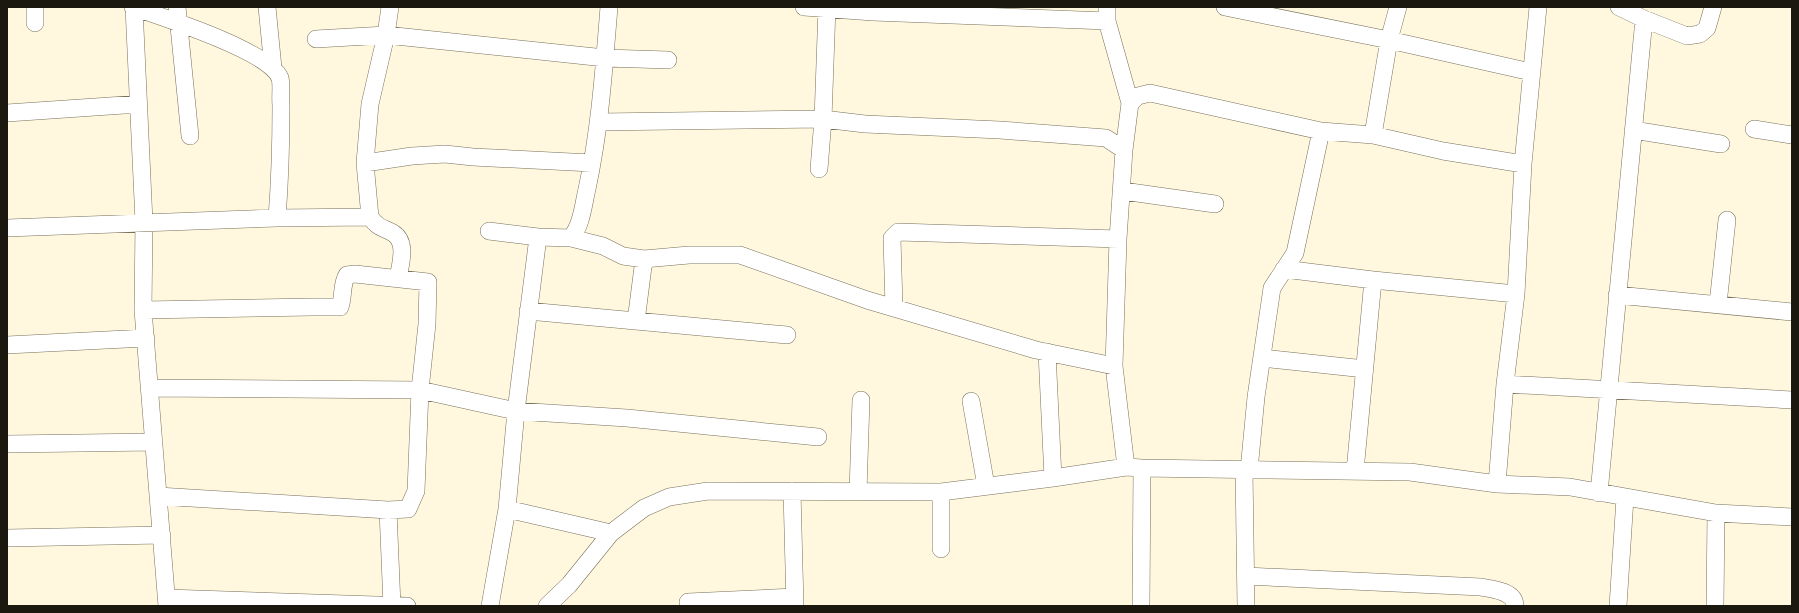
<svg xmlns="http://www.w3.org/2000/svg" width="1799" height="613" font-family="'Exo 2',sans-serif">
<style>
.lines{fill:none;stroke-linecap:round;stroke-linejoin:round}
.minor-casing{stroke:#77705b;stroke-width:18}
.minor{stroke:#fff;stroke-width:17}
</style>
<rect width="100%" height="100%" fill="#fff7de"/>
<g class="lines">
<defs>
<path id="minor" d="M133,7C162,17 269,51 280,78C282,85 280,97 281,105C281,143 280,180 277,218
M134,7L144,222L143,310L167,606
M177,7L190,136
M267,7L273,68
M804,7L873,12L1107,21
M1107,7V21L1130,103
M1225,7L1389,40L1531,72
M1619,7L1644,19L1687,36L1700,34L1707,28L1713,7
M35,23V7
M316,39L386,35L605,58L668,60
M7,113L139,104
M599,122L823,119L865,124L1000,130L1106,138L1124,150L1118,239L1114,366L1126,467
M1754,129L1792,135
M1633,130L1721,144
M1373,135L1443,151L1523,164
M1124,150L1130,103L1138,96L1150,93L1321,131
M365,163L370,104L386,35L390,7
M819,169L823,119L827,7
M1123,191L1215,204
M370,217L365,163L412,156L445,154L473,157L592,163
M7,228L277,218L370,217C378,228 382,227 393,233C408,242 400,265 398,279
M489,231L538,237L571,238C582,224 583,206 587,189C600,129 604,68 609,7
M571,238L603,246L623,256L644,259L689,255H740L867,300L1036,350L1114,366
M1284,269L1373,280L1516,294
M1617,295L1792,312
M1718,304L1727,220
M894,307L892,238L898,232L1118,239
M143,310L312,307H340C344,296 341,285 347,275L355,274L428,282L427,324L420,390L516,411L627,418L818,437
M528,311L787,335
M636,321L644,259
M7,345L146,338
M1047,352L1053,478
M1262,358L1365,369
M1505,384L1792,400
M150,388L420,390L416,491L408,509L388,510
M971,401L986,486
M7,444L154,442
M1244,470L1246,606
M1249,470L1256,397L1272,288L1295,253L1321,131L1373,135L1389,40L1398,7
M1355,471L1373,280
M1497,484L1505,384L1516,294L1523,164L1538,7
M792,491L795,606
M858,492L861,400
M941,492V549
M1599,493L1644,19
M158,496L388,510L392,606
M507,509L611,533
M7,538L162,535
M1246,576L1481,587C1493,589 1515,591 1515,606
M167,598L407,606
M688,602L795,597
M490,606L507,509L516,411L538,237
M547,606L569,585L611,533L644,508L669,497L708,491L941,492L1053,478L1126,467L1142,468L1410,472L1497,484L1570,487L1716,513L1792,517
M1141,606L1142,468
M1618,606L1625,498
M1715,606L1716,513"/>
</defs>
<use href="#minor" class="minor-casing"/>
<use href="#minor" class="minor"/>
</g>
<rect width="1799" height="613" fill="none" stroke="#1b180f" stroke-width="16"/>
</svg>
